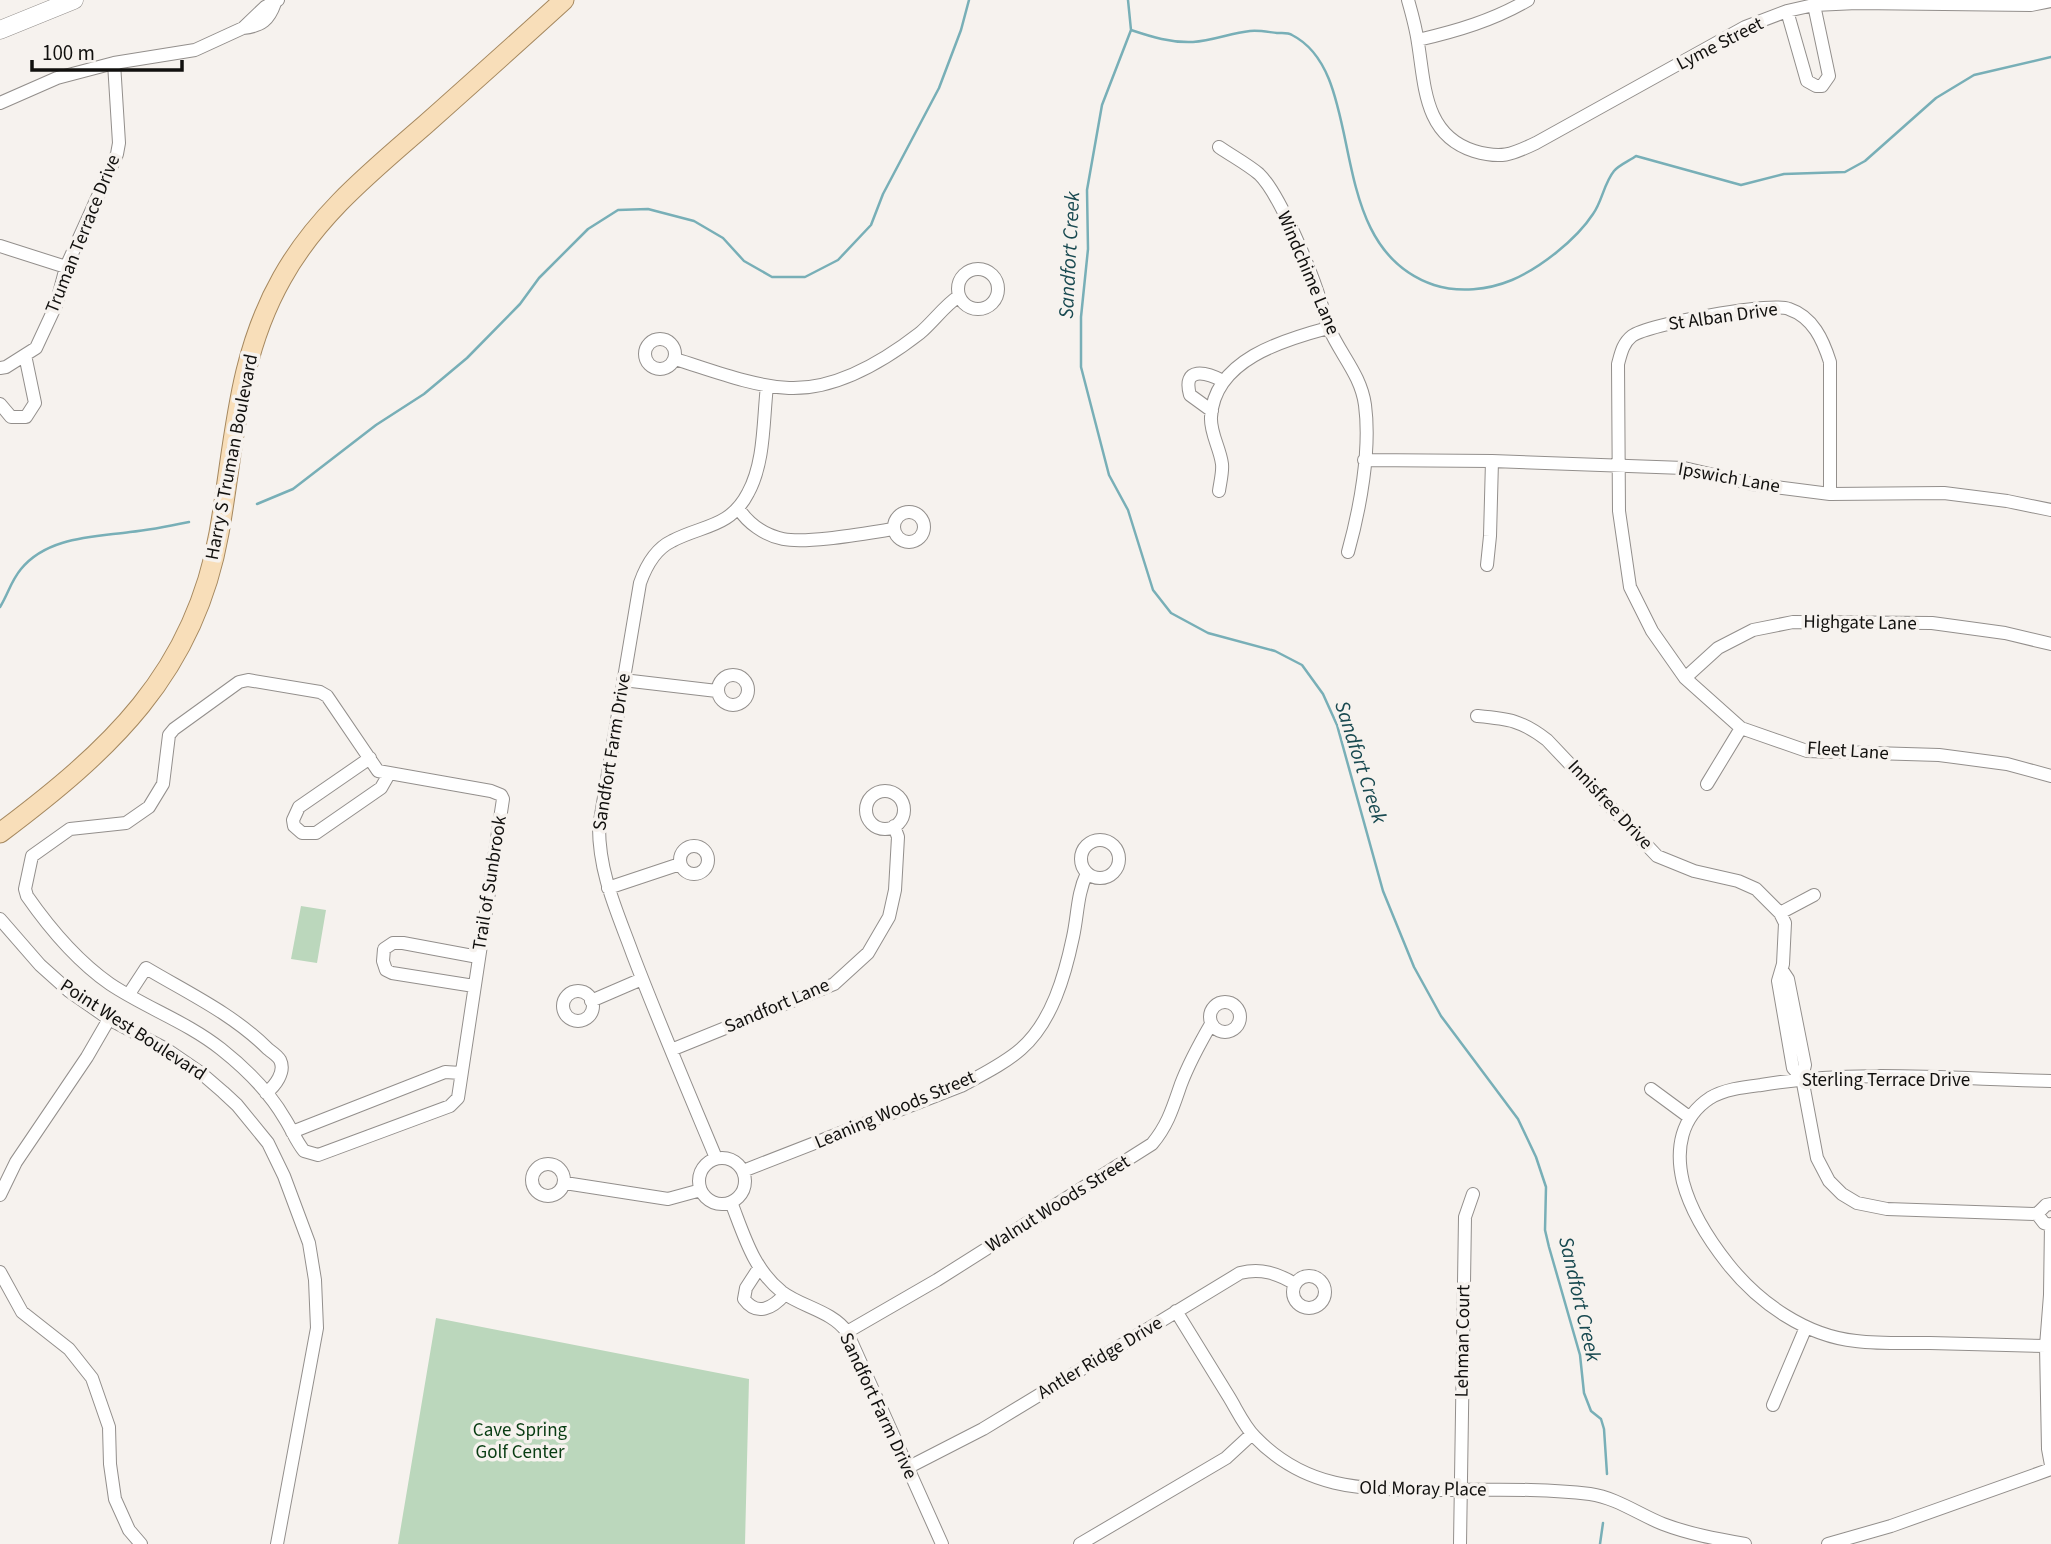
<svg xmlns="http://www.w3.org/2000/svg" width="2051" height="1544" font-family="'Source Sans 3',sans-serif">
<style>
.green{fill:#bbd7bc}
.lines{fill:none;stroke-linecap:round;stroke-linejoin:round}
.stream{stroke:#78afb7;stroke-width:2.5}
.street-casing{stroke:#938f8c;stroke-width:14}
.secondary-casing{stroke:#938f8c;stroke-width:19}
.primary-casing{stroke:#a5885f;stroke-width:21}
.street{stroke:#fff;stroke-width:12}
.secondary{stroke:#fff;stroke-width:18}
.primary{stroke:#f8deb9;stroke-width:19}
.labels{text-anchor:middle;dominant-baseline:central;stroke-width:7;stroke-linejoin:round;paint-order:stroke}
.street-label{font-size:19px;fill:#11100e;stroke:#f6f2ee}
.park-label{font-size:19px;fill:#083c12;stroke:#f6f2ee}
.water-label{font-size:21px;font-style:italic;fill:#184950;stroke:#f6f2ee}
</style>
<rect width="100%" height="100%" fill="#f6f2ee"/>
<path class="green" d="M301,906L326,910L317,963L291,959Z
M436,1318L749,1379L745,1544H398Z"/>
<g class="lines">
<path class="stream" d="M1128,0L1131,30L1102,105L1087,190L1088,249L1081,317V367L1109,475L1128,510L1153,590L1171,613L1208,633L1275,651L1302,665L1323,694L1337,725L1383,891L1414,967L1441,1016L1518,1119L1536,1157L1546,1187L1545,1230L1549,1247L1580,1355L1584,1393L1591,1411L1601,1419L1604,1429L1607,1474
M1131,30C1152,37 1171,43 1193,42C1212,41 1231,33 1250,31C1259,30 1268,32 1277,33C1281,33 1288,32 1292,35C1371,75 1319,246 1434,285C1459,293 1488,290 1512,280C1540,268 1576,240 1593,214C1602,202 1604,183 1614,171C1619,165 1629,161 1636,156L1741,185L1784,174L1845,172L1865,161L1936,98L1974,75L2051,57
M257,504L293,489L376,425L424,394L467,358L520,304L539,278L588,229L618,210L648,209L694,221L723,238L744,261L772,277H805L838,260L871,225L883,194L939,88L961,30L969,0
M0,607C8,594 11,581 21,569C47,537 93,537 130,532C150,530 170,526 189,522
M1600,1544L1603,1523"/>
<defs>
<path id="street" d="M1408,0C1412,14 1416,28 1418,43C1425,86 1424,135 1474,151C1501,159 1511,155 1536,143L1745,27L1787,11L1814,5L1857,3L2031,5L2051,1
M1787,11L1807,81L1816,86H1822L1829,76L1814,5
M243,28C262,26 269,20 275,3
M1418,40C1457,31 1494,20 1528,0
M114,63L195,50L243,28L265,7L278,0
M0,103L57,78L114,63L119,143L117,154L66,267L56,305L36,348L6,367L0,368
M1219,147C1232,156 1247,164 1259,174C1280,194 1312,273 1321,303C1324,311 1325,320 1329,328C1340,354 1361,375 1365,405C1371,450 1360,509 1348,552
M0,246L66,267
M958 289a20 20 0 1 1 40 0a20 20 0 1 1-40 0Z
M645 354a15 15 0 1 1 30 0a15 15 0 1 1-30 0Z
M675,359C711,370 751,386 789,388C837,390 884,361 920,333C934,321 944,306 959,296
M0,404L11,417H26L35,403L25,355
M1212,411L1190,395C1182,366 1206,372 1223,381
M1364,460L1492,461L1684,468L1752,484L1830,494L1944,493L2007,501L2051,510
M1219,491C1220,483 1223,472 1222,464C1220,448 1210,433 1211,417C1214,360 1283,340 1328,328
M1830,494V362C1823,340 1813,317 1789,309C1771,302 1648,324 1632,336C1623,343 1621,353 1618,364L1619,511L1630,587L1652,631L1685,678L1741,728L1807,751L1939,755L2007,764L2051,776
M738,508C748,523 764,535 783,539C808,544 867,533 894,529
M894 527a15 15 0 1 1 30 0a15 15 0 1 1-30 0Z
M1487,565L1490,536L1492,461
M718 690a15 15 0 1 1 30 0a15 15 0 1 1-30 0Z
M1685,678L1718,648L1753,630L1793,622L1932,623L2005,633L2051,644
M248,680L320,692L327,696L378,771L491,791L501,795L503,799L458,1098L450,1106L318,1155L304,1151C296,1141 292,1130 285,1119C270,1093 245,1068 221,1049C187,1022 146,1008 110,984C77,961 50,929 27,896L25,889L32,856L70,829L126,823L149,807L163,784L169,735L174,729L239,682Z
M623,680L717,691
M1477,716C1509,719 1521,720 1547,740L1657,856L1694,871L1738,881L1756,889L1780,913L1785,923L1783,964L1778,981L1793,1068L1802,1078
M370,758L299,807L293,820L294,826L302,833H316L381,788L389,774
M1707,784L1741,728
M866 810a19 19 0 1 1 38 0a19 19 0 1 1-38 0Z
M1081 859a19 19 0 1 1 38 0a19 19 0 1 1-38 0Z
M680 860a14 14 0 1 1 28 0a14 14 0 1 1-28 0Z
M608,888L680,864
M1780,913L1814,895
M0,919L40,965L69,991L109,1019L166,1049L201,1073L223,1092L237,1105L268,1143L284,1176L309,1243L315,1280L317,1328L277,1544
M1782,970L1788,979L1805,1065L1802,1078L1817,1158L1829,1181L1842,1194L1857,1203L1887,1209L2037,1214L2044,1223L2050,1225
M474,986L392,973L386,970L383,961L384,949L393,943H403L478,957
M563 1006a15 15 0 1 1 30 0a15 15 0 1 1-30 0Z
M129,994L146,968C188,993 233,1014 268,1049C272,1052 278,1056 280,1060C286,1072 275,1086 266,1093
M591,1001L642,979
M1210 1017a15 15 0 1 1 30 0a15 15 0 1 1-30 0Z
M671,1050L834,984L868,953L889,917L895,890L898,837L894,826
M1651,1089L1689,1117
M292,1132L445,1072L461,1073
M716,1158C688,1091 659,1023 633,955C617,911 599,874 599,827L640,583C646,566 655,549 672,541C702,525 730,528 748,493C765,462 763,420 767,386
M699 1181a23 23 0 1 1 46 0a23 23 0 1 1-46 0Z
M532 1180a16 16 0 1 1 32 0a16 16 0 1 1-32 0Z
M743,1171L961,1086C981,1075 1004,1064 1021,1049C1052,1022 1065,975 1073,937C1078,914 1077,894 1087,873
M565,1183L668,1199L701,1190
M0,1195L16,1162L87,1057L109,1019
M731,1202C744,1235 753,1269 782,1292C802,1307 832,1311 847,1332L942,1544
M2037,1214L2046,1205L2051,1204
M2051,1224L2050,1295L2046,1346L2048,1449L2051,1465
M759,1268L746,1288L744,1299C757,1317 773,1308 785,1294
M0,1272L22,1312L69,1349L92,1378L109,1427L110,1464L115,1499L129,1530L141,1544
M1293 1292a16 16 0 1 1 32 0a16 16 0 1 1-32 0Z
M1176,1311C1194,1340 1211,1368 1229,1397C1237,1410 1244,1426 1255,1437C1309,1493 1369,1489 1441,1490C1490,1490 1541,1488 1590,1494C1617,1498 1638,1514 1663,1524C1689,1534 1717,1539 1745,1544
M847,1332L937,1280L1152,1144C1168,1125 1173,1107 1181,1084C1189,1063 1200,1043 1211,1024
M2046,1346C2007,1345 1969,1344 1930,1343C1906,1343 1880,1344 1856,1341C1806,1336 1759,1303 1728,1264C1709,1240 1691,1212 1683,1182C1675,1149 1681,1117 1710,1098C1725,1089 1745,1087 1761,1085C1856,1069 1955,1079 2051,1081
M1773,1405L1806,1327
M907,1468L983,1429L1240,1273C1261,1268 1277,1273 1295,1284
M1080,1544L1226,1458L1252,1434
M1460,1544L1465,1217L1473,1194
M1828,1544L1891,1526L2051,1469"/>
<path id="secondary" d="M0,30L74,0"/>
<path id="primary" d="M0,833C109,751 194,674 219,533C235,444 236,359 282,278C317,215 372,171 426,124C472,83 518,42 564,0"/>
</defs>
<use href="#street" class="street-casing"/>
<use href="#secondary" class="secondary-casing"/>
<use href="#primary" class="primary-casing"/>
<use href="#street" class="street"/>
<use href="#secondary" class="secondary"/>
<use href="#primary" class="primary"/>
</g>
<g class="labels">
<g class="street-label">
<text transform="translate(1720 44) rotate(-27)">Lyme Street</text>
<text transform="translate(83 234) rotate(-68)">Truman Terrace Drive</text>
<text transform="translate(1308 273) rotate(67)">Windchime Lane</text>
<text transform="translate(1723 317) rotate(-8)">St Alban Drive</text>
<text transform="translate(232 457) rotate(-79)">Harry S Truman Boulevard</text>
<text transform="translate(1729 478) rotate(10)">Ipswich Lane</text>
<text transform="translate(1860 623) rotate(1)">Highgate Lane</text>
<text transform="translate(1848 751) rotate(4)">Fleet Lane</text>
<text transform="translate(612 752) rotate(-81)">Sandfort Farm Drive</text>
<text transform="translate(1610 805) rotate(47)">Innisfree Drive</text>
<text transform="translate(490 883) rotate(-81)">Trail of Sunbrook</text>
<text transform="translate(777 1006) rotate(-23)">Sandfort Lane</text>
<text transform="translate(133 1030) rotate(33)">Point West Boulevard</text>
<text x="1886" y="1080">Sterling Terrace Drive</text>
<text transform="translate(895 1110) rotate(-23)">Leaning Woods Street</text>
<text transform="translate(1058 1204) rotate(-32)">Walnut Woods Street</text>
<text transform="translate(1463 1341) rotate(-89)">Lehman Court</text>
<text transform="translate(1100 1358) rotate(-31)">Antler Ridge Drive</text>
<text transform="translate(878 1406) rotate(65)">Sandfort Farm Drive</text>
<text transform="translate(1423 1489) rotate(1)">Old Moray Place</text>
</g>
<g class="park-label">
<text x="520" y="1430">Cave Spring<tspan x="520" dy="22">Golf Center</tspan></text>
</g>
<g class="water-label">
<text transform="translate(1069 255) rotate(-87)">Sandfort Creek</text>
<text transform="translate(1361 762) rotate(72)">Sandfort Creek</text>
<text transform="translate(1580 1299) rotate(77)">Sandfort Creek</text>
</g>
</g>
<path d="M32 60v10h150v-10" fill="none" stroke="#11100e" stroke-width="3.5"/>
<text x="42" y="60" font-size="21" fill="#11100e" stroke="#f6f2ee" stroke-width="5" paint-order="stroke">100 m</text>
</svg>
